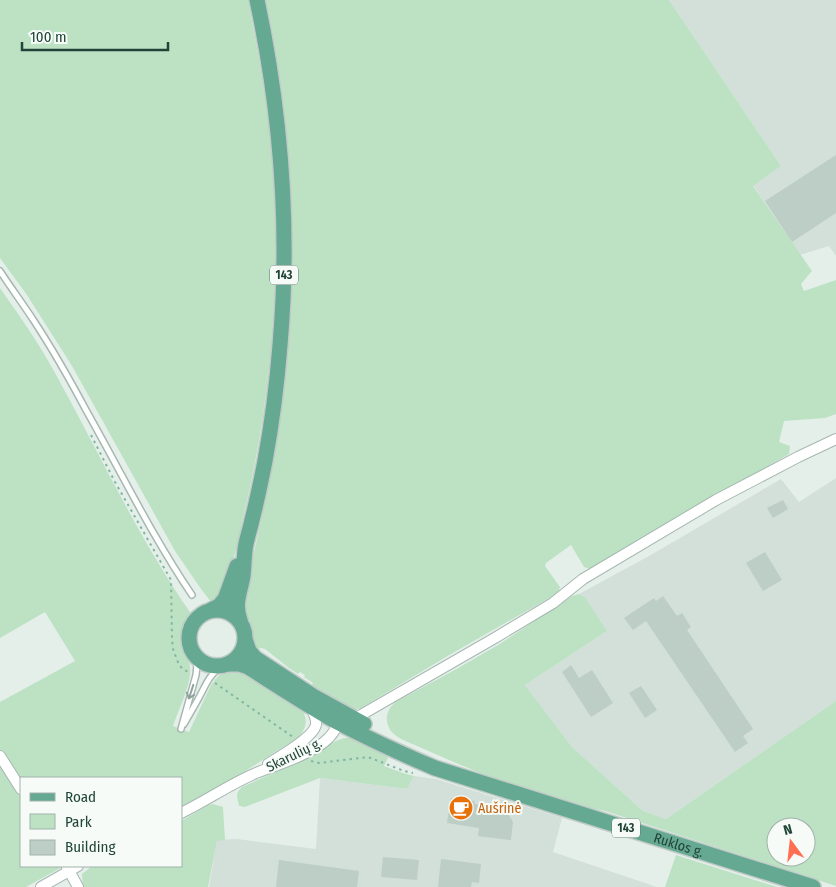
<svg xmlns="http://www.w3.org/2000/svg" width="836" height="887" font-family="'Fira Sans Condensed',sans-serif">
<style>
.built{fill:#d2e0d9}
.green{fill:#bce2c3;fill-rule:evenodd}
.building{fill:#bccec5}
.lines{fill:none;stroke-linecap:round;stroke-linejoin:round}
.lane-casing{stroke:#a6b8b1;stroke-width:8}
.street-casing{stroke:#a6b8b1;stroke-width:12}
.primary-casing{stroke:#c1cbc7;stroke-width:18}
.path{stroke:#82b6a2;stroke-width:2;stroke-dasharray:2.5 4;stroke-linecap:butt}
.lane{stroke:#fff;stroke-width:5}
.street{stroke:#fff;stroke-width:10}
.primary{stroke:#65a992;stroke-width:15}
.oneway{stroke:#90a29c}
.labels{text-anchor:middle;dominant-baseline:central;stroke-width:4;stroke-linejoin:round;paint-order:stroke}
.shield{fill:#f6fbf8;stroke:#617b72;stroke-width:1}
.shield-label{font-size:12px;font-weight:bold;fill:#214438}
.street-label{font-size:14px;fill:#214438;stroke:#f6fbf8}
.food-label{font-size:14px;fill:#c56008;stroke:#f6fbf8;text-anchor:start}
</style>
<rect width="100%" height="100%" fill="#e5efea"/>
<path class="built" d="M669,0H836V256L829,246L800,255L753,185L781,166Z
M836,478V701L666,819L643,811L572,747L525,685L607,631L585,597L579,594L649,556L781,479L799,502Z
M414,776L436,779L562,818L553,852L657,887H209L217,840L237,839L316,849L320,778L407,789Z"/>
<path class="green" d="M0,0H248C256,42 264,84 269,127C283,257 274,391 243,518C238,542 230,586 211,602L201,589L175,551L72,366L27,295L0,258Z
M266,0H669L781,166L753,186L812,271L801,284L804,291L836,280V414L825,418L784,421L779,442L790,446L789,454L590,569L584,567L571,545L546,563L545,566L560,587L558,593L451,654L361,708L354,710L347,709L312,685L313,683L304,677L305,675L300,672L298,674L289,668L265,649L261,648L257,649L253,642L250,629L245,615L244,597C259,529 276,460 284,390C300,260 293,129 266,0Z
M0,288C19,315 38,342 54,371C99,452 138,538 192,615C172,641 192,650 190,674C189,688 178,711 173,726L189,732L211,685C215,680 217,676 222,674C245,664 281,695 299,706C308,717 308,726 299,737L236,777L181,807V778H21V866H64L26,887H0V702L75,661L45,612L0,638Z
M579,594L585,597L607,631L525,685L572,747L643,811L666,819L836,701V886L605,811C542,799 482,775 424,749C414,744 398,740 391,731C383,720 387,708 397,701L453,671L498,645L572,596ZM776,827H806V857H776Z
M344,738H351L356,739L386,755L388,758L384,766L403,773L414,776L407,789L320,778L245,807L239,806C237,797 235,794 242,787L291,765L336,741Z
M213,804L223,807L225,840L217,841L208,887H83L82,874L92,866H181V821L209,805Z
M676,855L777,887H665Z"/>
<path class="building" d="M836,155V213L792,242L765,201Z
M783,500L788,509L773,518L767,508Z
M765,552L782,580L763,591L746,563Z
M663,596L677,616L682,613L691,627L687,630L753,729L743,736L748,743L735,752L646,621L633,630L624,618L654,598L656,601Z
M571,665L579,678L592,670L613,703L591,717L562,672Z
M641,686L657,710L645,718L629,693Z
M451,798L475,801L474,804L488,805L494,802L502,803V812H507L513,822L511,840L478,836L479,828L447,823Z
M383,857L419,860L417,880L381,877Z
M441,859L481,864L479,883L472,882L471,887H438Z
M279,860L359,871L357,887H276Z"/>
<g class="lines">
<defs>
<path id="lane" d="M0,271C11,288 23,304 34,321C53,350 70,380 86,410C121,472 152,536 192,595
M184,724C188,717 192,710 196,703C205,688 207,677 221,666
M181,729L196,675L197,665L194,655"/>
<path id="street" d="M354,719L493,639L553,603L583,579L716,500L798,457L836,439
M0,756L21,789
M268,764C280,756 313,738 316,725C317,718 313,712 310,706
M181,813C206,801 230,784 256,773C279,764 303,757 323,743C331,737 339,727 338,717
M67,867L78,887
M41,887L78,866"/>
<g id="primary">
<circle cx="217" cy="638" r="28"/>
<path d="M211,610L219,606L225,599L237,566"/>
<path d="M240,620C234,603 240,593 243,576C244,567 244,558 245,550C246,540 250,530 252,520C257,501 261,481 265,461C272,423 277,384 280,345C290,230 281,113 257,0"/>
<path d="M246,642L249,651L255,658L313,696L364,724"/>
<path id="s1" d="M228,664H239L248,667C278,686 307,705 337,722C369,739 402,754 435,768L813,887"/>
</g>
</defs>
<use href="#lane" class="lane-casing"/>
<use href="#street" class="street-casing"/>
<use href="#primary" class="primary-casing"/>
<path class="path" d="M91,435L115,482L171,580L172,639L173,649L179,665L183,669L190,673
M215,683L293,737
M311,761L319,763L368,757L404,771L413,773"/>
<use href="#lane" class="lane"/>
<use href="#street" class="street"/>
<use href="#primary" class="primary"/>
</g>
<defs><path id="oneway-shaft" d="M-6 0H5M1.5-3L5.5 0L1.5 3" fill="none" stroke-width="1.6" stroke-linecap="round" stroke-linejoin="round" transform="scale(1.25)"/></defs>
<use class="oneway" href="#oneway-shaft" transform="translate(191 692) rotate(108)"/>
<defs>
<symbol id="cafe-disc" viewBox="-11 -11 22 22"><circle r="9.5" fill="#e8710a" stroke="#f6fbf8"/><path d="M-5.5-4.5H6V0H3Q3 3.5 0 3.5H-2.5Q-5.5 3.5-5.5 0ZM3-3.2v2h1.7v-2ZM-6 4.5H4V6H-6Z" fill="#fff"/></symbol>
</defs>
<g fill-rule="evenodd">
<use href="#cafe-disc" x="447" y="794" width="28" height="28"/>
</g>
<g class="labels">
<g class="shield">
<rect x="270" y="265.5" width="28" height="19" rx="4"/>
<rect x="612" y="818.5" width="28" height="19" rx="4"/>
</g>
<g class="shield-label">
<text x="284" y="275">143</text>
<text x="626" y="828">143</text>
</g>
<g class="street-label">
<text transform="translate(294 755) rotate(-26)">Skarulių g.</text>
<text stroke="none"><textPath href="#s1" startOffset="489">Ruklos g.</textPath></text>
</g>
<g class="food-label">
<text x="478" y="808">Aušrinė</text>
</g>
</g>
<rect x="20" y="777" width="162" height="90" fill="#f6fbf8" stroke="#a1b2ab"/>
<rect x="30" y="793" width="25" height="8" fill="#65a992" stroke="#a1b2ab"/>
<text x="65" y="802" font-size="15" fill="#214438">Road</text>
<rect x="30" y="814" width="25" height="15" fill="#bce2c3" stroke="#a1b2ab"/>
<text x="65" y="827" font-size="15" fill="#214438">Park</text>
<rect x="30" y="840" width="25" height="15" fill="#bccec5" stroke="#a1b2ab"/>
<text x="65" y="852" font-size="15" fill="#214438">Building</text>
<g transform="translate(791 842) rotate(345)"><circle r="24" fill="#f6fbf8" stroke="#a1b2ab"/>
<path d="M0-4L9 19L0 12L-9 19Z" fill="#ff7053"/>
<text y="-8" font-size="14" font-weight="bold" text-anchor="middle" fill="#214438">N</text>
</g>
<path d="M22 42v8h146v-8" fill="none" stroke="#214438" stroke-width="2.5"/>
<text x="30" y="42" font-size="15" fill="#214438" stroke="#f6fbf8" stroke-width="4" paint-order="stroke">100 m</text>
</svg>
